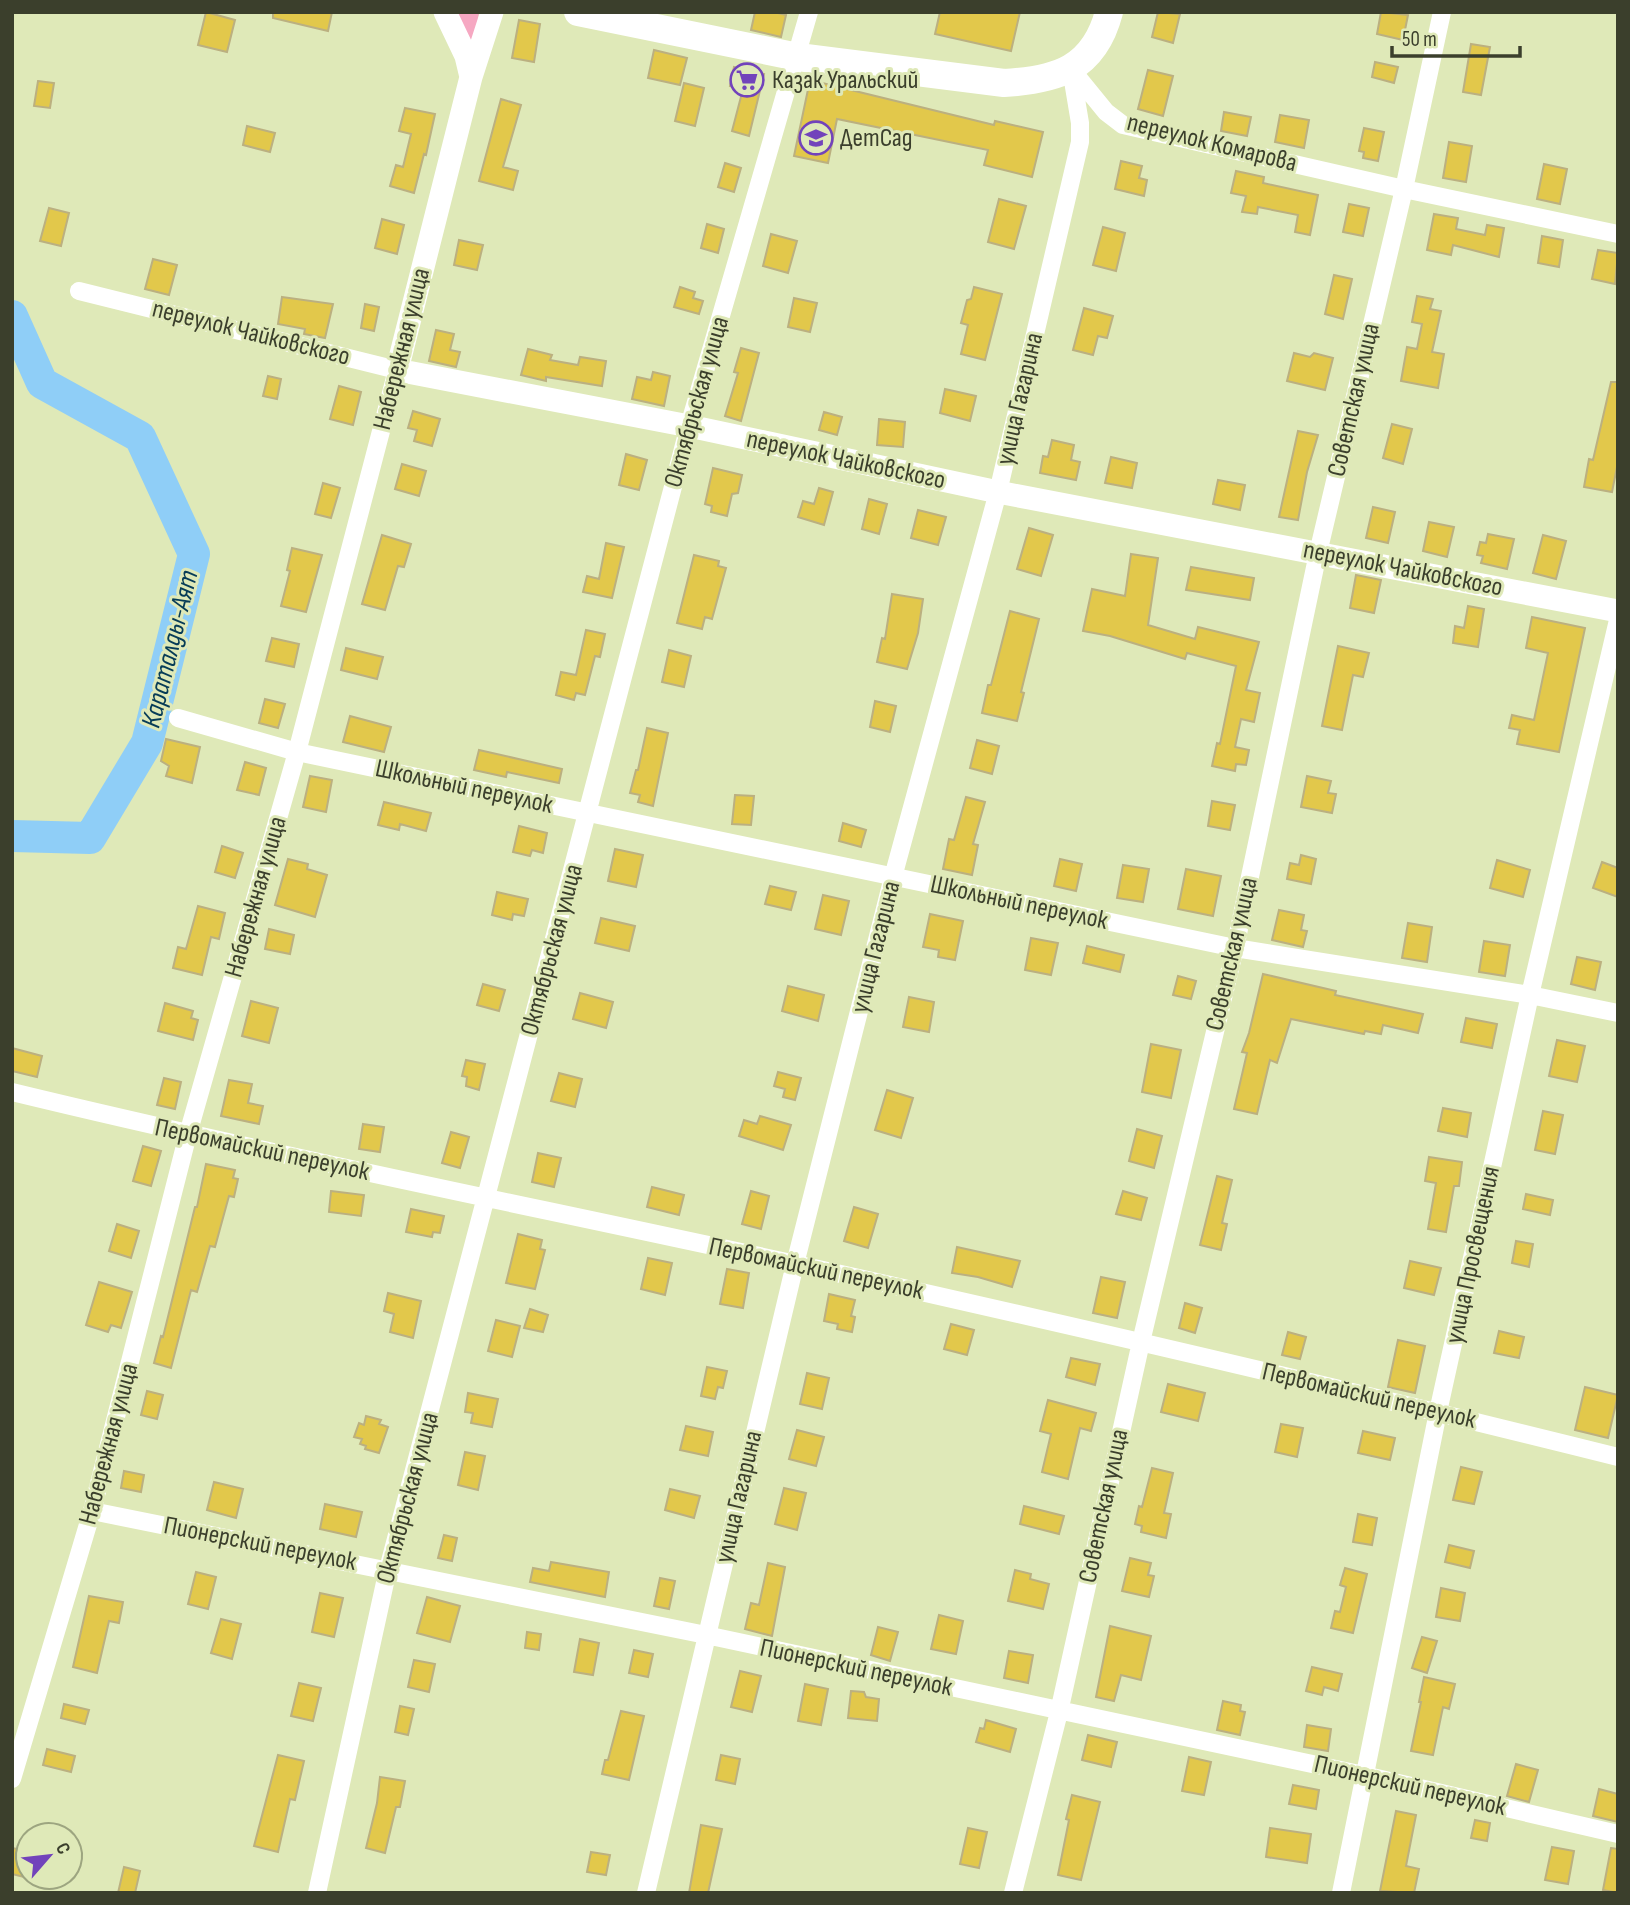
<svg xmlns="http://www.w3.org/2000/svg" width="1630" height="1905" font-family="'Sofia Sans Condensed',sans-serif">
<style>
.green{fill:#f6a8c2}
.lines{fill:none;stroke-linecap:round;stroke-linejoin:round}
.river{stroke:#8fcef7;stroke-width:32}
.building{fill:#e2c84b;stroke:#bbb080;stroke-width:2}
.minor{stroke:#fff;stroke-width:18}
.tertiary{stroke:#fff;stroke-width:23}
.primary{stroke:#fff;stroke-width:28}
.labels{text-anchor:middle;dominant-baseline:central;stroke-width:6;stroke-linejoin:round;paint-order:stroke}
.poi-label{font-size:26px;fill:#3b3f2c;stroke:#dfe9b8;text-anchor:start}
.street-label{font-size:26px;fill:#3b3f2c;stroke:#dfe9b8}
.water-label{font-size:28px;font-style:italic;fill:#073c57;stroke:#dfe9b8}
</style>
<rect width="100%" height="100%" fill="#dfe9b8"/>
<path class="green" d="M452,12H479L474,50Z"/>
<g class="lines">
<path class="river" d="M12,316L42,383L140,437L194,554L147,743L90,838L12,836"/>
</g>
<path class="building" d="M206,12L235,20L227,52L198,45Z
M273,12H332L328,31L273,18Z
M755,12H774L786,15L781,37L751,30Z
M940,12H1020L1011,51L935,34Z
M1158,12L1180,14L1173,43L1152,37Z
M1381,12L1408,15L1403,40L1377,34Z
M519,20L540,24L534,62L512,58Z
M1471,44L1490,47L1481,95L1463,92Z
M654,50L687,58L680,85L648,78Z
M1375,62L1398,67L1394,83L1372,77Z
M734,67L764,74L749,136L732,131L743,89L730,86Z
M1148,70L1173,76L1163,116L1138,109Z
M810,80L994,125L995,121L1043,132L1032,177L984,165L988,150L837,119L828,163L794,156Z
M38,81L54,83L50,108L34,106Z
M684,83L704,88L695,126L675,121Z
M501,99L521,105L503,167L518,171L513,190L479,181Z
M405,108L435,114L426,155L424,154L414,193L390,186L396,165L403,167L411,134L399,131Z
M1224,112L1251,117L1247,136L1221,131Z
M1280,115L1309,120L1304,148L1275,142Z
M247,126L275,133L270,152L243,145Z
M1364,128L1384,132L1378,161L1363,158L1364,152L1359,151Z
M1449,142L1472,146L1466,182L1443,178Z
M1121,161L1142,166L1139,178L1147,180L1144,196L1115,189Z
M725,163L741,168L734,192L718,187Z
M1544,164L1567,169L1560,204L1537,199Z
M1236,171L1264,177L1263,183L1318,195L1310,235L1295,232L1298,215L1258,207L1257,214L1242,212L1246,196L1231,193Z
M999,199L1026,206L1014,249L988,242Z
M1349,204L1369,208L1363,236L1343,232Z
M49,208L69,213L61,246L40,241Z
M1434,214L1458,218L1456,229L1485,235L1487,225L1504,228L1499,257L1453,245L1451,255L1427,250Z
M382,219L404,225L397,254L375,248Z
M707,224L724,229L718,253L701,248Z
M1103,227L1125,233L1116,271L1093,265Z
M771,234L797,241L788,273L763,266Z
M1542,236L1563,240L1559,267L1538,263Z
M459,240L483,245L477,270L454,265Z
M1598,250L1618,253L1615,284L1592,279Z
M153,259L177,265L169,295L145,289Z
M1334,275L1352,279L1343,319L1325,314Z
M680,287L695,292L693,298L703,301L699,314L674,307Z
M974,287L1002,294L985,360L961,354L968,325L961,323L967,300L971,299Z
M1417,296L1433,299L1430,309L1441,311L1432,352L1444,354L1438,388L1401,381L1407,347L1417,349L1422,324L1412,322Z
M282,297L333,304L325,338L304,334L305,329L278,324Z
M794,298L817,303L810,332L788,327Z
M365,304L379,307L374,331L361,328Z
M1084,308L1113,316L1107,338L1098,336L1093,355L1073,350Z
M436,330L454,334L450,350L460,352L456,367L429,361Z
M741,348L759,353L741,421L725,416L738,373L734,372Z
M528,349L552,355L550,360L578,365L580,357L606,361L602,386L546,377V381L521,375Z
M1294,353L1310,357L1314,353L1333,358L1325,390L1287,381Z
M653,372L670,376L664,406L632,399L637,377L651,380Z
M268,376L281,379L277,399L263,396Z
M1611,382H1618V462L1612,492L1584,487L1589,459L1593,460Z
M339,386L361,392L353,425L330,419Z
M945,389L976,396L970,421L940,413Z
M413,411L440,419L432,446L414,441L417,430L408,428Z
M824,412L842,417L837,435L819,430Z
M879,419L905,422L903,447L877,445Z
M1392,424L1412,429L1403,464L1383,458Z
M1298,431L1318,435L1307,472L1298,520L1279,517Z
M1052,440L1074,445L1071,460L1080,462L1076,480L1040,473L1043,456L1048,457Z
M626,454L647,460L639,490L619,485Z
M1111,457L1137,463L1132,488L1105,483Z
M402,464L426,471L419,496L395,489Z
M713,468L742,475L738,493L732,494L727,516L711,512L712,506L705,504Z
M1218,480L1245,485L1240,510L1213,504Z
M323,483L340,488L331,518L315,514Z
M819,488L833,492L824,525L798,517L803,501L814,504Z
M869,499L887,504L879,534L862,529Z
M1373,507L1395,512L1388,543L1366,538Z
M918,510L946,517L938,545L911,538Z
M1429,522L1454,527L1447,557L1423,551Z
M1029,528L1053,535L1041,576L1017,569Z
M1488,534L1514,539L1507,569L1481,563L1483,556L1477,555L1480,542L1486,543Z
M382,535L411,544L404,567L398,566L385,610L362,604Z
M1543,535L1566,541L1556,579L1533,573Z
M606,543L624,547L612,598L583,592L587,576L599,579Z
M292,548L322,555L306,612L281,606L290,571L287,570Z
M1131,554L1158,558L1148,625L1195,639L1198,627L1259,642L1246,690L1260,693L1254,722L1241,719L1235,747L1249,750L1246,765L1236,764L1235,771L1212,766L1217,743L1220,744L1236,666L1187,653L1185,659L1110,636L1083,631L1092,589L1125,596Z
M694,555L719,561L718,566L726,568L712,619L705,617L702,629L677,623Z
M1191,567L1254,578L1250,600L1186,590Z
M1356,575L1381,580L1374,613L1350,608Z
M892,594L923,599L918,633L907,669L877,662L882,638L885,639Z
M1468,606L1484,609L1478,647L1453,643L1455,626L1464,628Z
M1010,611L1039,619L1021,692L1024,693L1017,721L982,713L988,685H991Z
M1532,617L1585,628L1559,752L1517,744L1520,730L1509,728L1512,715L1534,720L1548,653L1526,648Z
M586,630L605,634L600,657L595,656L585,695L576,693L574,700L556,695L561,672L576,675Z
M272,638L299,644L294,667L266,661Z
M1338,646L1369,653L1363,677L1353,675L1342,730L1322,726Z
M346,648L383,657L377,679L341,670Z
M669,650L691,656L684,687L662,682Z
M265,699L285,704L278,728L259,723Z
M875,701L896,706L890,732L870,727Z
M350,716L391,727L384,752L343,742Z
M647,728L668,733L653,806L638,802L640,795L630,793L636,770H638Z
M166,739L200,747L192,783L166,776L169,766L161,761Z
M977,740L999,746L992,774L970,768Z
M479,750L562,769L559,783L507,772L506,777L474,770Z
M245,762L266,768L259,795L237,790Z
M310,776L332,780L326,812L303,807Z
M1307,776L1331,781L1328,793L1336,794L1332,813L1301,807Z
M735,795L754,796L751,825L732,824Z
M966,797L985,802L973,844L978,845L972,875L943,869L949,839L954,840Z
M1212,801L1235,805L1230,830L1208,826Z
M384,802L431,813L426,831L400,824L399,830L378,825Z
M843,823L866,830L861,847L839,841Z
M519,826L547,833L543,853L532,850L530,856L513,852Z
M222,846L243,853L235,878L215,872Z
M615,849L643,855L636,887L608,881Z
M1301,855L1316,859L1311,884L1287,879L1290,863L1299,865Z
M288,859L308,864L307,869L327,875L315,917L275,905Z
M1060,859L1082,864L1076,891L1054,886Z
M1497,860L1530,870L1523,897L1490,888Z
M1602,862L1618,868V897L1593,888Z
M1123,865L1149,869L1143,902L1117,898Z
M1186,869L1221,876L1213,916L1178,909Z
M770,886L796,892L791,910L765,904Z
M497,892L528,899L524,916L513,914L512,920L492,915Z
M823,895L849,901L841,935L815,929Z
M198,906L225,913L219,939L211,937L202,975L173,968L178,947L186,949Z
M1279,910L1304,915L1301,930L1307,931L1303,947L1272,940Z
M930,914L963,921L955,960L938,957L939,950L923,947Z
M601,918L635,926L629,951L595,943Z
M1408,923L1432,927L1427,962L1402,958Z
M269,929L294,935L290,954L265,949Z
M1031,938L1058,943L1051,975L1025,970Z
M1484,941L1510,945L1505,976L1479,972Z
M1087,946L1124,955L1120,972L1083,963Z
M1577,957L1601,962L1595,990L1571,984Z
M1263,974L1336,991L1335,995L1423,1014L1418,1033L1383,1025L1381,1034L1365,1031L1364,1034L1291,1019L1277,1063L1270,1060L1257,1114L1234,1109L1247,1053L1242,1052L1249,1033Z
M1178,976L1196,981L1191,999L1173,995Z
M483,984L505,990L499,1011L477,1005Z
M788,986L824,995L818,1021L782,1011Z
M580,993L613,1002L606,1028L573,1019Z
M909,997L934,1002L929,1032L903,1027Z
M251,1001L278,1008L269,1043L242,1036Z
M165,1003L193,1011L191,1018L198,1020L193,1040L158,1031Z
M1466,1018L1497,1024L1492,1048L1461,1042Z
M1557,1040L1585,1046L1577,1082L1549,1076Z
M1151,1044L1181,1050L1171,1098L1142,1092Z
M12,1048L42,1056L37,1077L12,1071Z
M466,1060L485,1064L479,1090L466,1086L467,1077L462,1076Z
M778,1072L801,1078L795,1100L783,1097L785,1089L774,1086Z
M559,1073L582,1079L575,1107L551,1101Z
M164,1078L181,1082L175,1109L157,1105Z
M229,1080L252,1084L248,1103L263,1106L259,1124L221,1116Z
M887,1090L913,1098L901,1138L875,1130Z
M1443,1108L1471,1113L1467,1137L1438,1131Z
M1543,1111L1563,1115L1555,1154L1535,1150Z
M760,1116L791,1125L783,1150L739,1136L744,1120L757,1124Z
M363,1124L384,1127L380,1152L359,1149Z
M1137,1129L1162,1136L1154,1168L1129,1161Z
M451,1132L469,1137L460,1168L442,1163Z
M143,1146L161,1151L151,1186L133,1181Z
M538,1153L561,1158L554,1187L532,1182Z
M1429,1157L1462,1162L1459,1186H1454L1446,1232L1428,1229L1436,1183L1425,1181Z
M206,1164L235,1170L233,1178L238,1179L234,1197L229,1196L215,1247L210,1246L197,1292L191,1290L171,1368L154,1363L161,1336L163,1337L195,1207H197Z
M1217,1176L1232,1180L1222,1223L1227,1224L1221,1250L1200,1245Z
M652,1187L684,1195L679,1215L647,1207Z
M331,1191L364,1195L361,1216L329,1212Z
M751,1191L769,1196L761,1229L742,1224Z
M1123,1191L1147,1198L1141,1220L1116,1214Z
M1526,1194L1553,1200L1550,1215L1523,1209Z
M854,1207L878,1214L868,1248L844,1241Z
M411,1209L444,1216L440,1233L433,1232L432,1237L406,1232Z
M117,1224L139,1231L131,1258L109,1251Z
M518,1234L542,1240L540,1249L545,1250L535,1289L506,1283Z
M1516,1241L1533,1244L1529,1267L1512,1263Z
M957,1247L1020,1261L1012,1287L978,1277L952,1273Z
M648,1258L672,1263L665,1295L641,1289Z
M1410,1261L1441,1268L1434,1295L1404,1288Z
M727,1269L749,1273L743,1308L720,1304Z
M1101,1277L1125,1282L1117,1318L1093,1313Z
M99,1282L132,1292L121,1328L111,1325L108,1332L86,1325Z
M388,1293L421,1301L413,1338L390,1332L394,1314L384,1311Z
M829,1294L855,1300L851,1316L855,1317L852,1332L837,1329L838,1324L824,1321Z
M1185,1303L1202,1308L1195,1333L1179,1328Z
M530,1309L548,1315L543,1332L524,1328Z
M496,1320L520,1326L512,1357L488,1351Z
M951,1324L974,1330L967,1355L944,1349Z
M1499,1331L1524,1337L1519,1358L1494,1353Z
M1288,1332L1306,1337L1300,1359L1282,1355Z
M1398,1340L1425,1346L1415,1393L1388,1387Z
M1071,1358L1100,1364L1095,1385L1066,1377Z
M707,1367L727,1371L723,1388L718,1387L715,1399L701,1396Z
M807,1373L829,1378L822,1409L800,1404Z
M1168,1384L1205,1393L1198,1421L1161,1412Z
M1585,1387L1618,1395L1608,1438L1575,1430Z
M147,1391L163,1395L157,1419L141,1415Z
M468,1393L498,1399L492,1427L471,1423L473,1413L465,1412Z
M1048,1400L1096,1413L1091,1431L1080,1428L1068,1479L1042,1472L1051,1434L1040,1431Z
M366,1416L381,1420L379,1424L388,1427L379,1453L365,1449L366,1446L360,1444L362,1439L354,1437L359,1423L364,1425Z
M1281,1424L1303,1428L1297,1457L1275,1452Z
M686,1426L713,1432L708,1456L680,1450Z
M797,1430L824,1437L816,1466L789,1459Z
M1363,1431L1395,1438L1390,1460L1358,1453Z
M465,1452L485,1456L478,1490L458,1485Z
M1461,1467L1482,1472L1474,1504L1453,1500Z
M1152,1468L1173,1473L1164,1513L1171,1514L1166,1538L1141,1532L1142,1526L1135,1524L1139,1506L1142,1507Z
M124,1471L144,1475L141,1492L121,1488Z
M214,1482L243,1489L236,1518L207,1510Z
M784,1488L806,1493L797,1530L775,1524Z
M670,1489L700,1496L694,1518L665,1510Z
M325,1504L362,1512L356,1537L320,1529Z
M1024,1506L1064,1516L1059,1534L1020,1524Z
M1358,1514L1377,1518L1372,1545L1353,1542Z
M444,1535L457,1538L452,1561L438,1558Z
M1449,1545L1474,1551L1470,1568L1445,1562Z
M1130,1558L1151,1563L1148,1575L1154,1576L1149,1597L1122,1591Z
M551,1562L609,1572L605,1597L530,1582L533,1568L549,1571Z
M768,1563L785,1567L772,1636L745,1629L751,1603L759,1605Z
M1345,1568L1367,1574L1353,1633L1331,1628L1335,1611L1340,1612L1346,1587L1340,1585Z
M1015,1570L1031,1574L1030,1579L1049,1584L1043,1609L1008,1601Z
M196,1572L216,1577L208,1609L188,1604Z
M660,1578L675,1581L669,1609L654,1606Z
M1441,1588L1465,1593L1460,1621L1436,1617Z
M320,1593L343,1598L334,1637L312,1632Z
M89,1596L123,1602L119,1623L109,1621L97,1673L73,1667Z
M427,1597L460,1606L450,1642L417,1633Z
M939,1615L963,1621L956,1654L931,1649Z
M221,1619L241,1624L232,1659L211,1653Z
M1110,1626L1151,1636L1141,1680L1121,1675L1114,1701L1096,1697Z
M878,1627L898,1632L890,1661L871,1655Z
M527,1632L541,1634L539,1650L525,1648Z
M1422,1637L1437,1641L1427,1673L1412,1668Z
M580,1639L599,1643L593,1675L574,1672Z
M634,1650L653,1654L648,1677L629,1673Z
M1009,1651L1033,1655L1028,1683L1004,1678Z
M414,1660L435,1664L429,1692L408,1687Z
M1312,1667L1342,1674L1338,1691L1324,1687L1322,1695L1306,1691Z
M740,1671L761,1676L752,1712L731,1707Z
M1424,1677L1455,1684L1449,1709L1443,1707L1433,1755L1411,1751L1421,1702H1419Z
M299,1683L321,1688L313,1721L291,1716Z
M805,1684L828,1689L821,1725L798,1721Z
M851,1691L864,1692L866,1697L879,1699L877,1721L848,1718Z
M1223,1701L1241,1705L1240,1711L1245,1712L1240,1735L1217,1730Z
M64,1704L89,1710L85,1724L61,1718Z
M400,1706L414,1709L408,1735L395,1732Z
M621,1711L644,1716L629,1780L602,1774L605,1760H608Z
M986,1720L1016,1729L1010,1752L976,1742L980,1728L984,1729Z
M1307,1725L1331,1729L1328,1751L1304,1747Z
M1088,1735L1117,1742L1111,1767L1082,1760Z
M47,1749L75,1756L71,1772L43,1765Z
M278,1755L304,1761L295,1800L290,1799L278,1852L254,1846Z
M721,1755L740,1759L735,1784L716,1780Z
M1189,1757L1211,1762L1204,1795L1182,1791Z
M1516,1764L1538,1770L1529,1802L1507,1796Z
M380,1777L405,1781L400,1807H396L385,1853L366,1848L377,1803Z
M1293,1785L1319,1790L1316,1809L1289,1804Z
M1599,1789L1618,1794V1822L1593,1816Z
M1072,1795L1100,1802L1081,1880L1058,1875L1069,1820L1066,1819Z
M1396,1811L1416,1815L1406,1866L1419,1869L1414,1893L1380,1891Z
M1475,1820L1490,1823L1487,1841L1471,1838Z
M701,1825L722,1829L708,1893H689Z
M968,1828L987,1832L979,1868L960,1864Z
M1270,1828L1311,1834L1307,1863L1266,1857Z
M1552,1847L1574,1851L1568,1884L1545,1880Z
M12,1848L28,1851V1878L12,1874Z
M1611,1848L1618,1849V1893L1603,1890Z
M591,1852L610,1855L606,1875L587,1872Z
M124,1867L140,1871L135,1893H118Z"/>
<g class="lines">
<path class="minor" d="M1075,74L1106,112L1123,125L1404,189L1618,234
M178,718L297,752L1235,948L1530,995L1618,1013
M12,1092C272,1155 535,1207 796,1264C1071,1325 1345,1389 1618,1457
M92,1511L706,1635L1364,1775L1618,1834
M12,1779L92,1511L188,1134L297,752L397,370L79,291
M317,1893L388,1569L689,426L809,12
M646,1893L795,1264L893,877L998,492L1080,142V123L1071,69
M1013,1893L1059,1712L1141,1342L1235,948L1318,553L1404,189L1442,12
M1341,1893L1438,1412L1530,995L1618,620"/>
<path class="tertiary" d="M445,12L466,56L471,77
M492,12L471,77L397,370L689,426L998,492L1618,611"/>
<path class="primary" d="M578,12L798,57L1004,83C1057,80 1094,69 1109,12"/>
</g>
<defs>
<symbol id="supermarket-ring" viewBox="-11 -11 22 22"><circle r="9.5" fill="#dfe9b8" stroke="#7243bb" stroke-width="1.5"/><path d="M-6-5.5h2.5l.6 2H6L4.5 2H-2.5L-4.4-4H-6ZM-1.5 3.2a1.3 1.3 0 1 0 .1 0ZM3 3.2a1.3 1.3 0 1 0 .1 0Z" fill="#7243bb"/></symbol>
<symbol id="school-ring" viewBox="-11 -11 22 22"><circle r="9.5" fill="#dfe9b8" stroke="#7243bb" stroke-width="1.5"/><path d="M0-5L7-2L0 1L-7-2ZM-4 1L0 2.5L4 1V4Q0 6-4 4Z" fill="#7243bb"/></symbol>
</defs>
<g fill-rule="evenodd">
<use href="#supermarket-ring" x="728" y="61" width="38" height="38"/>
<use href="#school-ring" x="797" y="119" width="38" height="38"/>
</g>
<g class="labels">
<g class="poi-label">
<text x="772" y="80">Казак Уральский</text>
<text x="840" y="138">ДетСад</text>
</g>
<g class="street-label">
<text transform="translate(1212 143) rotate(14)">переулок Комарова</text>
<text transform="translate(251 333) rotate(14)">переулок Чайковского</text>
<text transform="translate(402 349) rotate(-76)">Набережная улица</text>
<text transform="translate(1020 399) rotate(-77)">улица Гагарина</text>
<text transform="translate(1354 400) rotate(-77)">Советская улица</text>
<text transform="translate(697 402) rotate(-74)">Октябрьская улица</text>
<text transform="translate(846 460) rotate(12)">переулок Чайковского</text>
<text transform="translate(1403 569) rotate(11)">переулок Чайковского</text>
<text transform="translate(464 787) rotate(12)">Школьный переулок</text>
<text transform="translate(256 897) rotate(-74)">Набережная улица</text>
<text transform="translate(1019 903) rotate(12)">Школьный переулок</text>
<text transform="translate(876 947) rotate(-76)">улица Гагарина</text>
<text transform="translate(552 950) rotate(-75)">Октябрьская улица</text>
<text transform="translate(1232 954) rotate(-77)">Советская улица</text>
<text transform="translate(262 1150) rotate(12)">Первомайский переулок</text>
<text transform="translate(1473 1255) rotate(-78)">улица Просвещения</text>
<text transform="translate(816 1269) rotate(12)">Первомайский переулок</text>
<text transform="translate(1369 1396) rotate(13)">Первомайский переулок</text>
<text transform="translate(109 1444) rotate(-75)">Набережная улица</text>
<text transform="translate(739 1497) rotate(-77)">улица Гагарина</text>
<text transform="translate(408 1498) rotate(-75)">Октябрьская улица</text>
<text transform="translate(1104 1506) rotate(-78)">Советская улица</text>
<text transform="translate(260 1544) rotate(11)">Пионерский переулок</text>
<text transform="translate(856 1668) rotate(12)">Пионерский переулок</text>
<text transform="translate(1410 1786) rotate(13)">Пионерский переулок</text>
</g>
<g class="water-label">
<text transform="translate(170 649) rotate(-76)">Караталды-Аят</text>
</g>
</g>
<rect width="1630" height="1905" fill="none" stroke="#3b3f2c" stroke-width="28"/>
<g transform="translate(49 1856) rotate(62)"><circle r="33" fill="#dfe9b8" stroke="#9da580" stroke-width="2"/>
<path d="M0-5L12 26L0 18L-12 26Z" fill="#7243bb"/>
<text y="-10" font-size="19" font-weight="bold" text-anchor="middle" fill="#3b3f2c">С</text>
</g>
<path d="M1392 46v10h128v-10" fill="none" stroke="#3b3f2c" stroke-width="3.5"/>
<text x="1402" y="46" font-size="21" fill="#3b3f2c" stroke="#dfe9b8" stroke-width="5" paint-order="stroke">50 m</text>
</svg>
